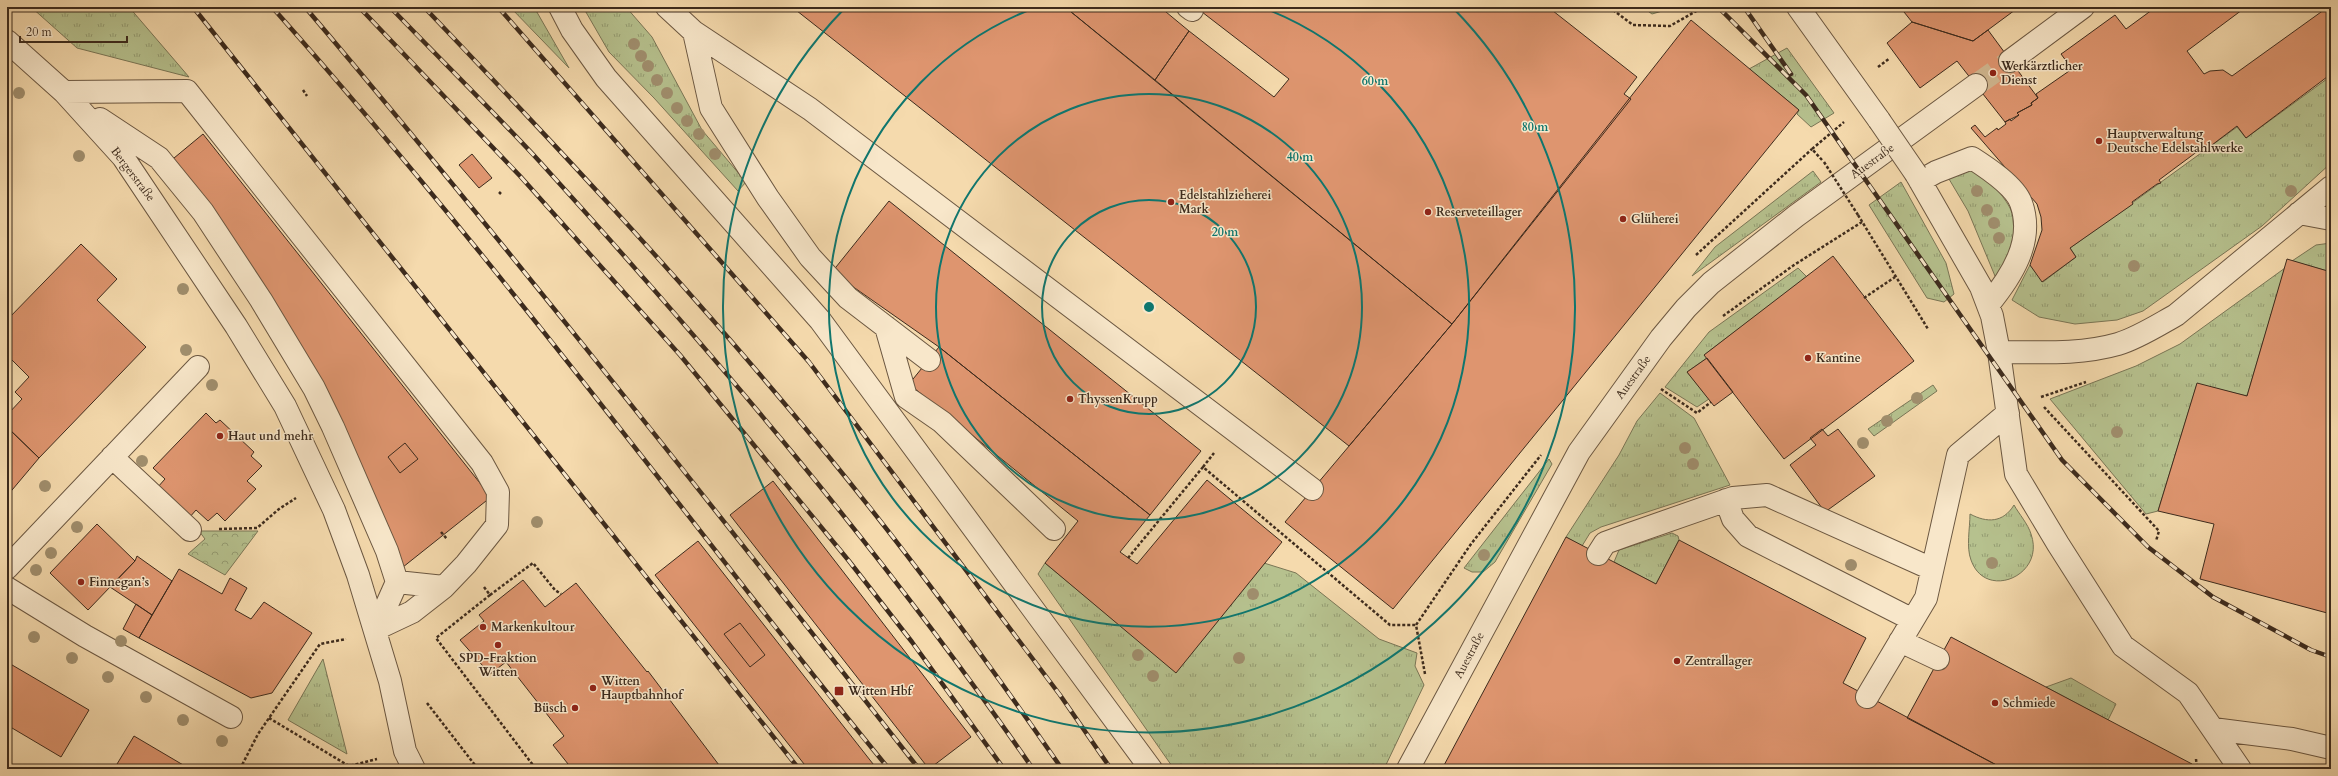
<svg xmlns="http://www.w3.org/2000/svg" width="2338" height="776" font-family="Cardo,serif">
<style>
.grass{fill:url(#grass-tufts);stroke:#7a7656}
.park{fill:url(#park-crowns);stroke:#7a7656}
.building{fill:#de956f;stroke:#3d2b1d}
.lines{fill:none;stroke-linecap:round;stroke-linejoin:round}
.minor-tunnel{stroke:#d0b790;stroke-width:22;stroke-dasharray:22 11;stroke-linecap:butt}
.minor-casing{stroke:#6b5741;stroke-width:24}
.path{stroke:#3d2b1d;stroke-width:2.5;stroke-dasharray:3 2;stroke-linecap:butt}
.minor{stroke:#f8e7ca;stroke-width:22}
.rail-casing{stroke:#3d2b1d;stroke-width:4.5}
.rail{stroke:#f8e7ca;stroke-width:3;stroke-dasharray:9;stroke-linecap:butt}
.minor-bridge-casing{stroke:#6b5741;stroke-width:24;stroke-linecap:butt}
.path-bridge{stroke:#3d2b1d;stroke-width:2.5;stroke-dasharray:3 2;stroke-linecap:butt}
.minor-bridge{stroke:#f8e7ca;stroke-width:22}
.tree{fill:#a08e6d}
.ring{fill:none;stroke:#0f766e;stroke-width:2}
.poi-dot{fill:#8f2418;stroke:#f8e7ca;stroke-width:1.5}
.labels{text-anchor:middle;dominant-baseline:central;stroke-width:3;stroke-linejoin:round;paint-order:stroke}
.poi-label{font-size:12px;font-weight:bold;fill:#3d2b1d;stroke:#f8e7ca;text-anchor:start}
.street-label{font-size:12px;fill:#3d2b1d;stroke:#f8e7ca}
.centre{fill:#0f766e;stroke:#f8e7ca;stroke-width:2}
.ring-label{font-size:12px;text-anchor:middle;font-weight:bold;fill:#0f766e;stroke:#f8e7ca;stroke-width:3;stroke-linejoin:round;paint-order:stroke}
</style>
<defs>
<pattern id="grass-tufts" width="24" height="20" patternUnits="userSpaceOnUse"><rect width="24" height="20" fill="#b6c18e"/><path d="M3 7l-1-3M5 7V3M7 7l1-3M15 17l-1-3M17 17v-4M19 17l1-3" fill="none" stroke="#959d73"/></pattern>
<pattern id="park-crowns" width="20" height="18" patternUnits="userSpaceOnUse"><rect width="20" height="18" fill="#b6c18e"/><path d="M2 6a3 3 0 1 1 6 0M12 15a3 3 0 1 1 6 0" fill="none" stroke="#959d73"/></pattern>
</defs>
<rect width="100%" height="100%" fill="#f5daad"/>
<filter id="stains"><feTurbulence type="fractalNoise" baseFrequency=".005" numOctaves="4"/><feColorMatrix values="0 0 0 0 .2 0 0 0 0 .09 0 0 0 0 .02 0 0 0 .5 -.17"/></filter>
<radialGradient id="worn" r=".72"><stop offset=".6" stop-color="#630" stop-opacity="0"/><stop offset="1" stop-color="#630" stop-opacity=".3"/></radialGradient>
<path class="grass" d="M31,7H129L189,77L77,48Z
M510,7H534L569,68Z
M583,7H626L652,37L702,130L746,182L738,191L654,98L609,52Z
M1642,7H1676L1652,14Z
M1787,48L1834,113L1811,127L1797,114L1799,110L1749,69Z
M2331,76V163L2262,226L2143,311L2117,320L2075,324L2039,317L2012,300L2030,265L2043,282L2076,257L2070,248L2237,127L2246,138Z
M1974,168C1996,186 2023,213 2016,244C2014,253 2007,263 2004,272L1995,276L1968,211L1949,179L1956,174Z
M1813,171L1821,182L1692,276L1715,247Z
M1901,182L1946,263L1954,294L1944,302L1927,298L1869,205Z
M2331,243V272L2292,261L2316,245Z
M1798,268L1807,277L1704,355L1707,358L1687,372L1709,399L1697,407L1665,387L1709,332Z
M2285,268L2247,396L2197,384L2158,511L2146,514L2050,399L2136,366L2180,344Z
M1933,385L1937,391L1874,436L1868,429Z
M1660,393L1694,418L1730,485L1601,527L1590,533L1582,546L1566,537L1619,455L1637,421Z
M1549,459L1552,464L1495,562L1483,572H1472L1464,568Z
M2014,505C2019,514 2028,524 2031,534C2046,576 1985,601 1971,560C1966,547 1970,528 1970,514C1987,523 2003,523 2014,505Z
M1672,533L1678,536L1679,540L1656,584L1614,562L1619,550Z
M1045,563L1176,672L1264,563L1296,573L1379,639L1417,653L1415,666L1424,685L1384,769H1174L1038,574Z
M323,659L347,754L288,720Z
M2071,678L2116,704L2108,720L2046,687Z"/>
<path class="park" d="M199,531H258L225,575L188,554L205,539Z"/>
<path class="building" d="M792,7H1065L1452,324L1349,446Z
M1065,7H1160L1189,31L1155,80Z
M1207,7H1548L1637,77L1624,94L1631,99L1452,324L1155,80L1189,31L1274,97L1289,79L1202,12Z
M1900,7H2013L2015,10L1973,41L1912,22Z
M2156,7H2246L2187,51L2204,74L2210,71L2223,70L2232,76L2328,7H2331V74L2246,138L2237,126L2208,148L2206,145L2159,180L2161,183L2157,184L2132,202L2133,204L2070,248L2076,257L2042,282L2030,265L2042,230L2041,217L2037,204L1971,128L1975,125L1985,137L1997,128L1998,130L2006,124L2005,122L2010,119L2011,121L2019,115L2017,113L2032,105L2031,103L2038,98L2036,94L2072,69L2061,54L2064,52L2115,15L2126,29Z
M1691,20L1799,110L1393,609L1285,522L1452,324Z
M1912,22L1973,41L1988,30L2038,98L2031,103L2032,105L2017,113L2019,115L2005,122L1957,61L1920,88L1887,43Z
M203,134L491,497L393,575L278,331L168,163Z
M472,154L492,178L479,188L459,165Z
M889,201L1201,451L1150,515L939,347L832,272Z
M81,244L117,279L97,300L146,347L39,458L7,427V415L22,399L15,392L29,377L7,355V320Z
M1833,256L1914,361L1784,459L1704,355Z
M2287,259L2331,272V614L2200,579L2214,524L2158,511L2197,383L2247,396Z
M939,347L1150,515L1120,552L1137,564L1207,480L1282,542L1176,673L1045,563L1078,521L909,384Z
M1707,358L1733,392L1714,406L1687,372Z
M206,413L216,423L220,420L254,452L251,456L262,466L247,481L256,489L225,521L217,513L208,521L196,510L189,518L157,488L165,479L153,468Z
M9,429L39,458L7,496V431Z
M1822,429L1828,436L1838,429L1875,476L1825,512L1790,465L1816,445L1810,438Z
M405,443L418,459L400,473L388,457Z
M773,481L971,737L929,769L730,515Z
M97,524L135,561L88,610L50,573Z
M1566,537L1656,584L1679,540L1866,638L1843,683L2004,769H1442Z
M698,541L877,769H808L655,575Z
M137,556L172,581L152,615L110,587L135,561Z
M179,569L222,594L230,578L247,588L235,610L251,619L264,602L312,633L272,693L251,698L139,638Z
M523,580L545,607L576,583L647,672L648,671L722,769H572L553,745L564,736L506,662L490,674L460,640L484,621L479,615Z
M136,604L152,615L139,638L123,629Z
M740,623L765,655L750,667L724,634Z
M1951,637L2192,764L2193,769H2004L1907,718Z
M7,662L89,710L61,757L7,725Z
M134,736L190,769H114Z
M81,765L88,769H79Z"/>
<g class="lines">
<path class="minor-tunnel" d="M1976,85L2010,61"/>
<defs>
<path id="minor" d="M560,7L572,30L606,78L820,320L1151,769
M667,7L694,32L810,109L1312,489
M1188,7L1192,10
M1798,7L1879,120
M694,32L711,108L768,198L810,257L848,298L929,360
M7,41L64,92L123,157L236,326L285,406L334,510L358,575L390,681L405,751L414,769
M2010,61L2083,7
M64,92L187,91L482,463L498,492L497,525L466,564L444,587L412,612L376,629
M100,119L159,158L203,212L261,300L314,388L333,427L387,551L397,582L376,629
M1916,174L1981,287L1992,316L1999,352C2038,352 2080,355 2118,344C2138,338 2158,325 2176,315L2331,187
M1920,181L1936,172L1972,158C1986,167 2015,186 2021,203C2035,241 2011,277 1988,305
M2299,213L2331,219
M886,327L906,397L942,422L1054,529
M1999,352L2016,474L2058,544L2123,646L2188,693L2240,769
M112,457L190,530
M1726,500L1733,519L1748,536L1913,620
M1598,554L1605,543L1627,535L1733,498L1767,495L1932,569
M7,568L198,367
M397,582L444,587
M7,588L85,636L231,717
M1900,641L1938,659
M1867,697L1926,598L1958,455L2008,413
M2213,729L2292,739L2331,748
M1408,769L1579,452L1661,338L1686,308L1711,283L1796,216L1976,85"/>
</defs>
<use href="#minor" class="minor-casing"/>
<path class="path" d="M1609,7L1633,25L1670,26L1698,10L1700,7
M1878,67L1890,58
M303,90L307,96
M1822,160L1812,149L1844,122
M499,192L501,194
M1858,215L1928,329
M1696,255L1812,149
M1864,298L1895,277
M1723,316L1794,265L1862,222
M1661,389L1697,413L1711,402
M2041,397L2086,382
M2044,407L2159,531L2156,541
M1203,467L1214,453
M219,529L257,528L279,509L296,498
M441,532L447,539
M1128,558L1203,467L1390,625H1416
M484,587L490,595L436,638L536,769
M490,595L533,563L555,590L561,594
M1425,674L1416,625L1471,544L1541,455
M427,703L478,769
M269,718L349,766L377,759
M2196,759L2197,769
M240,769L258,734L320,644L346,639"/>
<use href="#minor" class="minor"/>
<defs>
<path id="rail" d="M193,7L799,769
M272,7C411,163 541,327 669,491C742,584 814,678 889,769
M305,7C516,256 717,512 919,769
M359,7L520,176L680,355L849,561L912,642L1004,769
M390,7C440,59 491,109 540,162C715,355 884,554 1033,769
M424,7C547,136 669,266 784,403C883,519 975,643 1062,769
M498,7L809,362L1060,695L1111,769
M1718,7L1806,95L2062,460L2148,547L2213,597L2311,650L2331,657
M1744,7L1791,74"/>
</defs>
<use href="#rail" class="rail-casing"/>
<use href="#rail" class="rail"/>
<defs>
<path id="minor-bridge" d="M1879,120L1916,174"/>
</defs>
<use href="#minor-bridge" class="minor-bridge-casing"/>
<path class="path-bridge" d="M1824,162L1858,215"/>
<use href="#minor-bridge" class="minor-bridge"/>
</g>
<g class="tree">
<circle cx="634" cy="44" r="6"/>
<circle cx="641" cy="56" r="6"/>
<circle cx="648" cy="66" r="6"/>
<circle cx="657" cy="80" r="6"/>
<circle cx="19" cy="93" r="6"/>
<circle cx="667" cy="93" r="6"/>
<circle cx="677" cy="108" r="6"/>
<circle cx="687" cy="121" r="6"/>
<circle cx="699" cy="134" r="6"/>
<circle cx="715" cy="154" r="6"/>
<circle cx="79" cy="156" r="6"/>
<circle cx="1977" cy="191" r="6"/>
<circle cx="2291" cy="191" r="6"/>
<circle cx="1987" cy="210" r="6"/>
<circle cx="1994" cy="223" r="6"/>
<circle cx="1999" cy="238" r="6"/>
<circle cx="2134" cy="266" r="6"/>
<circle cx="183" cy="289" r="6"/>
<circle cx="186" cy="350" r="6"/>
<circle cx="212" cy="385" r="6"/>
<circle cx="1917" cy="398" r="6"/>
<circle cx="1887" cy="421" r="6"/>
<circle cx="2117" cy="432" r="6"/>
<circle cx="1863" cy="443" r="6"/>
<circle cx="1685" cy="448" r="6"/>
<circle cx="142" cy="461" r="6"/>
<circle cx="1693" cy="464" r="6"/>
<circle cx="45" cy="486" r="6"/>
<circle cx="537" cy="522" r="6"/>
<circle cx="77" cy="527" r="6"/>
<circle cx="51" cy="553" r="6"/>
<circle cx="1484" cy="555" r="6"/>
<circle cx="1992" cy="563" r="6"/>
<circle cx="1851" cy="565" r="6"/>
<circle cx="36" cy="570" r="6"/>
<circle cx="1253" cy="594" r="6"/>
<circle cx="34" cy="637" r="6"/>
<circle cx="121" cy="641" r="6"/>
<circle cx="1138" cy="655" r="6"/>
<circle cx="72" cy="658" r="6"/>
<circle cx="1239" cy="658" r="6"/>
<circle cx="1153" cy="676" r="6"/>
<circle cx="108" cy="677" r="6"/>
<circle cx="146" cy="697" r="6"/>
<circle cx="183" cy="720" r="6"/>
<circle cx="222" cy="741" r="6"/>
</g>
<g class="ring">
<circle cx="1149" cy="307" r="107"/>
<circle cx="1149" cy="307" r="213"/>
<path d="M1261 7A320 320 0 1 1 1037 7"/>
<path d="M1453 8A426 426 0 1 1 845 8"/>
</g>
<g class="poi-dot">
<circle cx="1993" cy="73" r="4"/>
<circle cx="2099" cy="141" r="4"/>
<circle cx="1171" cy="202" r="4"/>
<circle cx="1428" cy="212" r="4"/>
<circle cx="1623" cy="219" r="4"/>
<circle cx="1808" cy="358" r="4"/>
<circle cx="1070" cy="399" r="4"/>
<circle cx="220" cy="436" r="4"/>
<circle cx="81" cy="582" r="4"/>
<circle cx="483" cy="627" r="4"/>
<circle cx="498" cy="645" r="4"/>
<circle cx="1677" cy="661" r="4"/>
<circle cx="593" cy="688" r="4"/>
<rect x="834" y="686" width="10" height="10" rx="2"/>
<circle cx="1995" cy="703" r="4"/>
<circle cx="575" cy="708" r="4"/>
</g>
<g class="labels">
<g class="poi-label">
<text x="2001" y="66">Werkärztlicher<tspan x="2001" dy="14">Dienst</tspan></text>
<text x="2107" y="134">Hauptverwaltung<tspan x="2107" dy="14">Deutsche Edelstahlwerke</tspan></text>
<text x="1179" y="195">Edelstahlzieherei<tspan x="1179" dy="14">Mark</tspan></text>
<text x="1436" y="212">Reserveteillager</text>
<text x="1631" y="219">Glüherei</text>
<text x="1816" y="358">Kantine</text>
<text x="1078" y="399">ThyssenKrupp</text>
<text x="228" y="436">Haut und mehr</text>
<text x="89" y="582">Finnegan’s</text>
<text x="491" y="627">Markenkultour</text>
<text x="498" y="658" text-anchor="middle">SPD-Fraktion<tspan x="498" dy="14">Witten</tspan></text>
<text x="1685" y="661">Zentrallager</text>
<text x="601" y="681">Witten<tspan x="601" dy="14">Hauptbahnhof</tspan></text>
<text x="848" y="691">Witten Hbf</text>
<text x="2003" y="703">Schmiede</text>
<text x="567" y="708" text-anchor="end">Büsch</text>
</g>
<g class="street-label">
<text transform="translate(1872 161) rotate(-36)">Auestraße</text>
<text transform="translate(133 174) rotate(53)">Bergerstraße</text>
<text transform="translate(1633 377) rotate(-54)">Auestraße</text>
<text transform="translate(1469 655) rotate(-62)">Auestraße</text>
</g>
</g>
<circle cx="1149" cy="307" r="6" class="centre"/>
<g class="ring-label">
<text x="1375" y="85">60 m</text>
<text x="1535" y="131">80 m</text>
<text x="1300" y="161">40 m</text>
<text x="1225" y="236">20 m</text>
</g>
<rect width="2338" height="776" fill="none" stroke="#f5daad" stroke-width="24"/>
<rect x="8" y="8" width="2322" height="760" fill="none" stroke="#3d2b1d" stroke-width="2"/>
<rect x="12" y="12" width="2314" height="752" fill="none" stroke="#3d2b1d"/>
<path d="M20 36v6h107v-6" fill="none" stroke="#3d2b1d" stroke-width="2"/>
<text x="26" y="36" font-size="12" fill="#3d2b1d" stroke="#f8e7ca" stroke-width="3" paint-order="stroke">20 m</text>
<rect width="100%" height="100%" filter="url(#stains)"/>
<rect width="100%" height="100%" fill="url(#worn)"/>
</svg>
